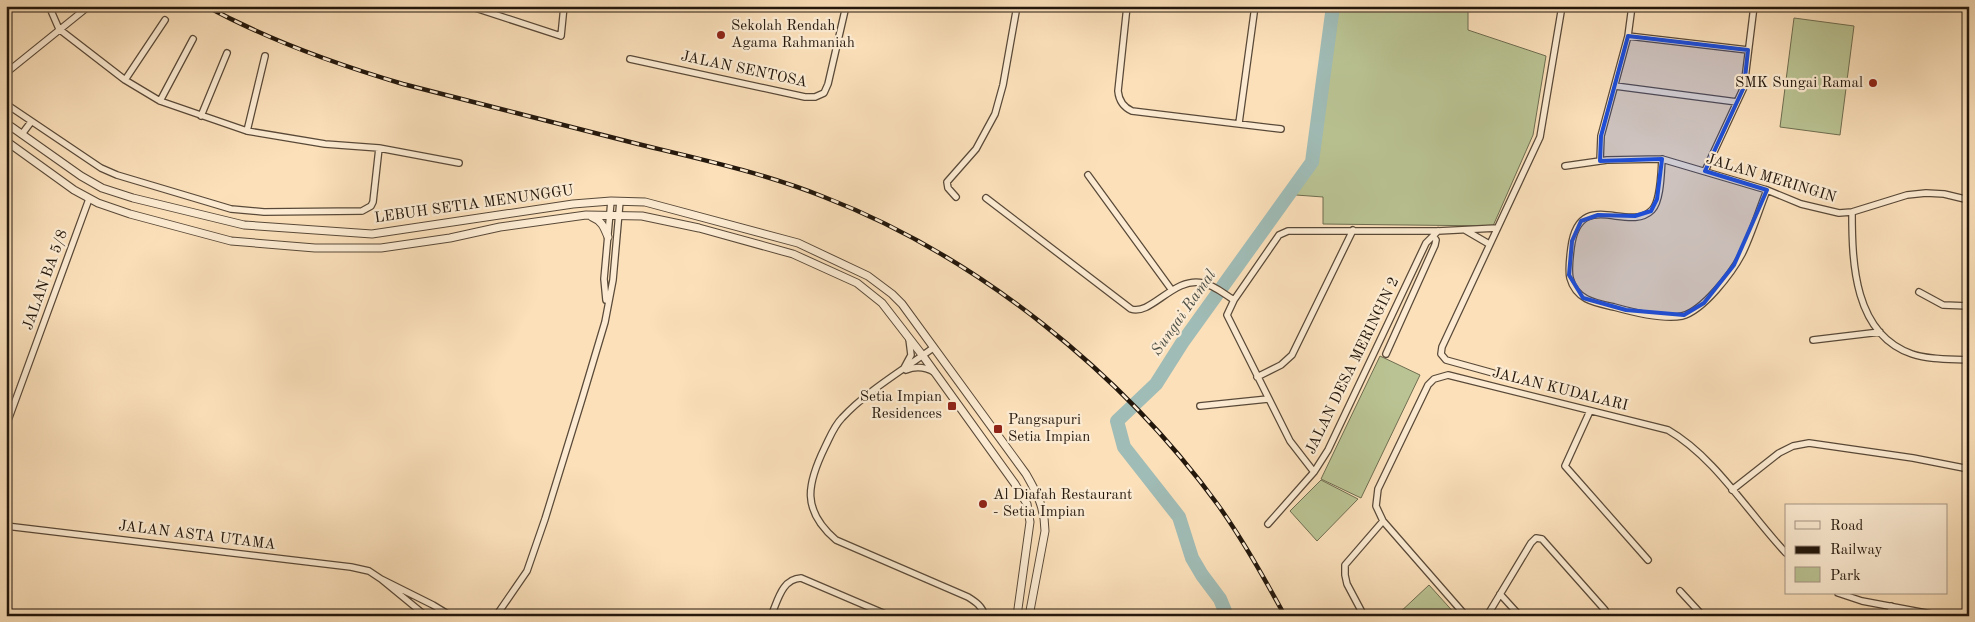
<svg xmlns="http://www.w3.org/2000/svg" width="1975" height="622" font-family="'Old Standard TT',serif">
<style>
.green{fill:#bac393;stroke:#6e6d50}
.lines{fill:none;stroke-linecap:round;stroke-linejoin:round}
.river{stroke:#a0bcb6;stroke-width:14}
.minor-casing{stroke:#594938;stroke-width:8}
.tertiary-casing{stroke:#594938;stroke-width:9}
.minor{stroke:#fcebd2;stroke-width:5.5}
.tertiary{stroke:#fcebd2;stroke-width:7}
.rail-casing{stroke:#23170c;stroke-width:4.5}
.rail{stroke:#fcebd2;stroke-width:2.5;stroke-dasharray:8;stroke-linecap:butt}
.marked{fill:#1d4ed8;fill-opacity:0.2;stroke:#1d4ed8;stroke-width:4;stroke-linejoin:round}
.poi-dot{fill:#8f2418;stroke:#fcebd2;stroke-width:2}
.labels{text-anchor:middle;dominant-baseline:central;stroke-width:4.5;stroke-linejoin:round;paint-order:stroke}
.poi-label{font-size:15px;fill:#23170c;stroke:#fcebd2;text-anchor:start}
.street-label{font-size:15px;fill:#23170c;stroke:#fcebd2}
.water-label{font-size:16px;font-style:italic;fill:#4f5148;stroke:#fcebd2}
</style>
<rect width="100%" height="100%" fill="#fbe0ba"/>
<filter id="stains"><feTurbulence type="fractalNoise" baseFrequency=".004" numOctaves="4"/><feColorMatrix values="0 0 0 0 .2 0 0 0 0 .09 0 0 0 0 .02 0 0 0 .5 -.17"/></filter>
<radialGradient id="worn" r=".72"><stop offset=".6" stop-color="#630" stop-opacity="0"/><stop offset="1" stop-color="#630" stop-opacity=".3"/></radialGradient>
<path class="green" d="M1339,6H1468V30L1546,56L1533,135L1493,226L1323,224V197L1296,195L1317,160Z
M1794,18L1854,26L1840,135L1780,127Z
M1380,356L1420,375L1361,498L1321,479Z
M1321,480L1358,499L1317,541L1290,511Z
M1429,585L1457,616H1397V615Z"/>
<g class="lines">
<path class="river" d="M1227,616L1220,599L1202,575L1192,558L1179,517L1124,447L1117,421L1156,384L1182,343L1312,162L1333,6"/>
<defs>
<path id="minor" d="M49,6L59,29L125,80L160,101L247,131L325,144L379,148L459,163
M469,6L561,36L564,6
M1127,6L1118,91C1119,101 1123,107 1132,111L1281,129
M1948,6L1969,9
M1628,36L1748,50
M630,59L805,97H815L824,93L828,84L846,6
M6,73L89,6
M125,80L165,20
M1615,86L1737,102
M160,101L193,39
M6,104L101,168L117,175L231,209L264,212L362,211L371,206L373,202L379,148
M201,116L227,53
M1239,123L1255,6
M247,131L265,56
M22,134L31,122
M1662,159C1661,172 1661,201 1652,210C1628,234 1579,186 1571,248C1570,257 1568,269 1570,278C1576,300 1595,303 1614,307C1632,312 1664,320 1682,316C1703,311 1732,273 1742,254C1751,236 1759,210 1767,190
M1600,161L1601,136L1628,36L1632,6
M1565,166L1607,160L1662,159L1767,190L1801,204L1839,213L1852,212L1907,195L1926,193L1944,194L1969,200
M1705,171L1744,87L1754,6
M1088,175L1171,289
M956,197L948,188L947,182L976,149L995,114L1003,85L1017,6
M986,198L1131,309C1151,316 1174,276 1203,283C1214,285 1224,294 1234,300
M1852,212C1852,263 1854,334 1912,354C1930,360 1950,359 1969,360
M1465,230L1489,244
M1919,292L1943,305L1969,306
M606,300L604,279L611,201
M1813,340L1880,332
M933,348C903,370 867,391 842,418C834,426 830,437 825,447C807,484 801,510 836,540L968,597C976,602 982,606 985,616
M1386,354L1435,245L1436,240L1434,237
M904,368L911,355L909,339
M906,370C916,366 925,367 934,372
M1493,373L1446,360L1441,354L1442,347L1540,137L1562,6
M1257,377L1281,365L1292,355L1353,230
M1200,406L1268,399
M1590,411L1565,466L1648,560
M6,426L89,199
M1314,472L1290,441L1227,315L1234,300L1279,235L1288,231H1438L1497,228
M1732,490L1779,453L1793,446L1809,443L1913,458L1969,469
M1268,524L1314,472L1328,450L1426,243L1438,231
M6,526L351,567L369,571L381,579
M1680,591L1703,616
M1838,593L1862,601L1942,616
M1500,594L1520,616
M426,616L381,579L433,605L451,616
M496,616L527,571L545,519L582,399L605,322L613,280L620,201
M771,616C778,600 782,579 801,578L890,616
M1364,616L1347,584L1345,575V565L1383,521
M1466,616L1383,521L1376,506L1378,489L1428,385L1434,379L1448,375L1668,430C1715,457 1749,514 1786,553
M1487,616L1531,543L1536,538L1542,539L1605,610
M1890,616L1891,606"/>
<path id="tertiary" d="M6,123L81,176L102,188L133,198L244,225L372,234L573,204L611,201L645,202L798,243L868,276L892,294L902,304L1026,474C1037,493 1045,509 1045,531L1029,616
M6,141L74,190L98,203L130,214L231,241L315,248H381L450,238L500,227L586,215L642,216L699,228L793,254L857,283L882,303L923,356L1015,484L1027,504L1030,522L1017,616
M592,217C602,221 604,227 608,237"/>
</defs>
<use href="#minor" class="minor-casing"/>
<use href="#tertiary" class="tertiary-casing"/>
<use href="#minor" class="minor"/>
<use href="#tertiary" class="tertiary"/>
<defs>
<path id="rail" d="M206,6C268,40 335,64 403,84C481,104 559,124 638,144C700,159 764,173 824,197C977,256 1122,373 1218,505C1243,540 1264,578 1285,616"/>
</defs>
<use href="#rail" class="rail-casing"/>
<use href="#rail" class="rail"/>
</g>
<path class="marked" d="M1628,36L1748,50L1744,87L1705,171L1767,190L1734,265L1704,303L1684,315L1626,310L1583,298L1569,275L1572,241L1581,221L1598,215L1635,216L1651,211L1657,199L1662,159L1600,161L1601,136Z"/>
<g class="poi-dot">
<circle cx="721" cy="35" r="5"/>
<circle cx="1873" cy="83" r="5"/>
<rect x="947" y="401" width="10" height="10" rx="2.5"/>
<rect x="993" y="424" width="10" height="10" rx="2.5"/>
<circle cx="983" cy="504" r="5"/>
</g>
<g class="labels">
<g class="poi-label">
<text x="731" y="26">Sekolah Rendah<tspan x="731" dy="17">Agama Rahmaniah</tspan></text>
<text x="1863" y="83" text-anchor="end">SMK Sungai Ramal</text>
<text x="942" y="397" text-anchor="end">Setia Impian<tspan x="942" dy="17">Residences</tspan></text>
<text x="1008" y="420">Pangsapuri<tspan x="1008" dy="17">Setia Impian</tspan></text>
<text x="993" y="495">Al Diafah Restaurant<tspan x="993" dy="17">- Setia Impian</tspan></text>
</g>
<g class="street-label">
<text transform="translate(744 70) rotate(12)">JALAN SENTOSA</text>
<text transform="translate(1771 179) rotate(17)">JALAN MERINGIN</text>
<text transform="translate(474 205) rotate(-8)">LEBUH SETIA MENUNGGU</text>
<text transform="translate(46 280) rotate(-70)">JALAN BA 5/8</text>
<text transform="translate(1353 366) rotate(-64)">JALAN DESA MERINGIN 2</text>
<text transform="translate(1560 390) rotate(14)">JALAN KUDALARI</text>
<text transform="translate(197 536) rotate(7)">JALAN ASTA UTAMA</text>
</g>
<g class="water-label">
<text transform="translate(1184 313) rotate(-55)">Sungai Ramal</text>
</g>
</g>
<rect width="1975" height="622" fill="none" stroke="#fbe0ba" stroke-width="25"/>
<rect x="8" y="8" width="1960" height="607" fill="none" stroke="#23170c" stroke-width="2.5"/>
<rect x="12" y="12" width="1950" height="597" fill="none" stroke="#23170c"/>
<rect x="1785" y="504" width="162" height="90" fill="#fcebd2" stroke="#a59683"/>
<rect x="1795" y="521" width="25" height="8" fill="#fcebd2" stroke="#a59683"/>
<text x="1830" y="530" font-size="15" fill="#23170c">Road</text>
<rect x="1795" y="546" width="25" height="8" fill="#23170c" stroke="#a59683"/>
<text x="1830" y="554" font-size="15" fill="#23170c">Railway</text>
<rect x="1795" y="567" width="25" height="15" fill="#bac393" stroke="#a59683"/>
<text x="1830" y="580" font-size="15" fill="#23170c">Park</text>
<rect width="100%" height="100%" filter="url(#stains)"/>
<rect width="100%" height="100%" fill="url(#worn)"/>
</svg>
